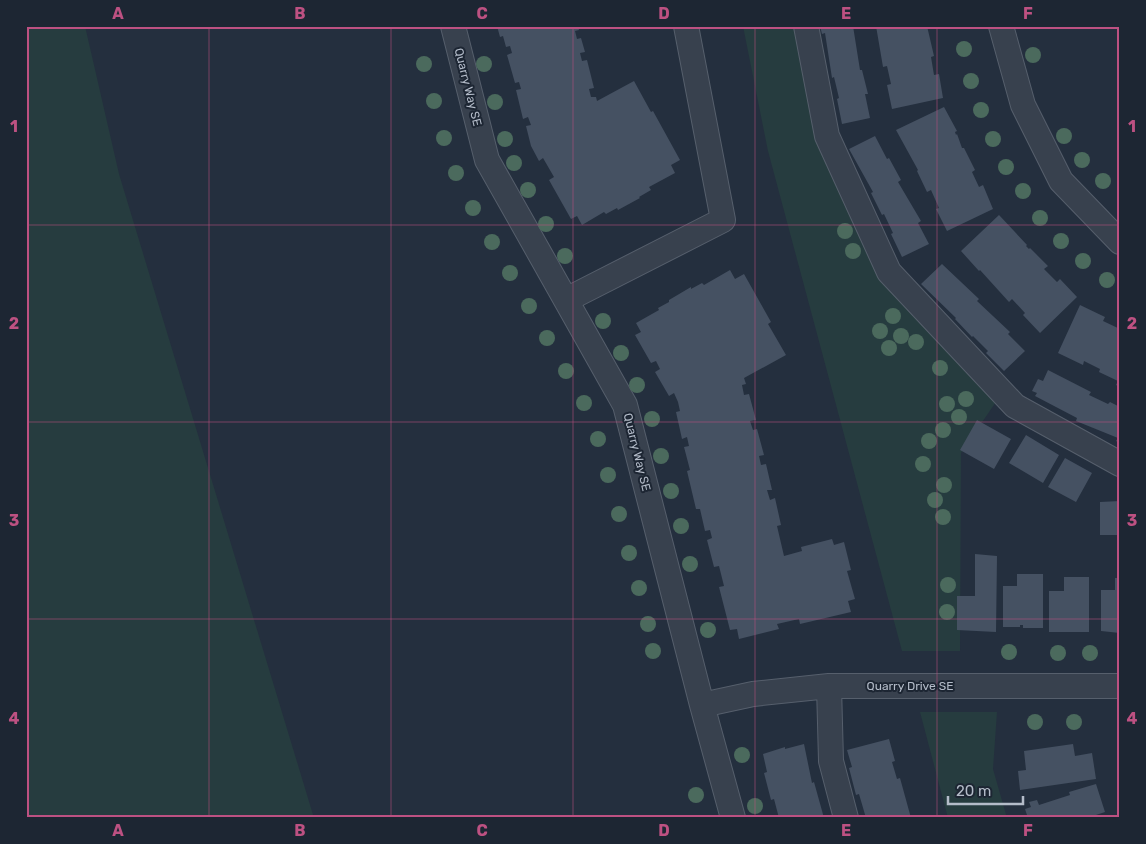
<svg xmlns="http://www.w3.org/2000/svg" width="1146" height="844" font-family="Rubik,sans-serif">
<style>
.green{fill:#263c3f}
.building{fill:#455162}
.lines{fill:none;stroke-linecap:round;stroke-linejoin:round}
.minor-casing{stroke:#565f6c;stroke-width:26}
.minor{stroke:#38414e;stroke-width:24}
.tree{fill:#4b6a5d}
.grid{fill:none;stroke:#bd5182;stroke-width:1;stroke-opacity:0.55}
.labels{text-anchor:middle;dominant-baseline:central;stroke-width:4;stroke-linejoin:round;paint-order:stroke}
.street-label{font-size:12px;fill:#b4bcc9;stroke:#1d2633}
.neatline{fill:none;stroke:#bd5182;stroke-width:2}
.grid-label{font-size:16px;text-anchor:middle;font-weight:bold;fill:#bd5182}
</style>
<rect width="100%" height="100%" fill="#242f3e"/>
<path class="green" d="M26,26H85L119,174L314,818H26Z
M743,26H796L830,169L851,217L879,270L1000,396L961,453L960,651H902L768,151Z
M920,712H997L993,769L1007,818H948Z"/>
<path class="building" d="M497,26H578L579,30L575,31L577,39L581,38L585,52L580,53L582,61L587,60L594,88L589,89L591,97H596L597,101L634,81L651,112L653,111L680,160L671,165L675,173L649,187L651,190L639,197L640,198L618,210L617,208L606,214L604,212L582,225L577,216L571,219L549,180L554,177L543,158L539,161L531,146L526,126L531,125L528,117L523,119L516,90L521,89L519,82L515,83L507,55L512,53L510,46L506,47L503,36L500,37Z
M820,26H853L860,70H862L868,94H865L870,118L842,124L837,99L839,98L834,77L832,78L825,33L822,34Z
M876,26H927L934,56L931,57L934,75L939,74L943,98L892,109L887,85L891,84L887,66L883,67Z
M944,107L957,131L955,132L956,135L957,134L962,148H964L975,170L972,172L979,187L983,185L993,209L947,231L936,209L939,208L931,190L927,192L917,171L918,170L896,130Z
M875,136L887,159L889,158L901,180L898,182L921,221L918,223L929,244L902,257L891,234L893,233L884,214L882,215L871,193L873,192L849,149Z
M999,215L1027,245L1026,246L1029,249L1030,248L1048,266L1044,269L1057,282L1060,279L1077,297L1040,333L1023,315L1025,313L1012,299L1009,302L980,270L979,271L961,251Z
M942,264L979,299L977,301L1010,332L1008,334L1025,351L1004,371L986,353L988,351L973,336L972,337L955,319L956,318L921,284Z
M730,270L735,279L744,274L771,322L768,324L786,355L744,378L746,384L742,385L744,395L749,394L756,420L750,421L753,430L757,429L764,455L759,456L761,465L766,464L772,490H767L770,500L775,498L781,525L777,526L784,556L802,551L801,547L832,539L834,545L844,542L851,570L847,571L855,599L848,601L851,612L800,624L799,619L777,624L779,629L739,639L737,629L730,630L719,587L724,586L719,566L714,567L707,540L712,538L710,530L705,531L700,509H696L687,471L690,470L684,447L689,446L687,437L682,439L676,412L680,411L678,402L674,393L669,396L655,372L660,369L656,361L651,363L635,335L641,332L636,323L659,310L658,308L669,302V300L691,287V289L702,283L704,285Z
M1080,305L1105,317L1103,321L1120,329V387L1116,385L1118,381L1099,372L1100,369L1084,361L1083,365L1058,353Z
M1048,370L1091,392L1089,395L1108,404L1110,402L1120,407V443L1116,441L1118,438L1076,421L1077,418L1035,396L1037,393L1032,391L1038,379L1043,381Z
M977,420L1011,439L994,469L960,450Z
M1026,435L1059,455L1043,483L1009,463Z
M1065,458L1092,473L1076,502L1048,487Z
M1120,501V535H1100V502Z
M975,554L997,556L996,632L957,630V596H975Z
M1017,574H1043V628H1023V625H1020V627H1003V586H1017Z
M1064,577H1089V632H1049V591H1064Z
M1115,578H1120V633L1101,631V590H1115Z
M889,739L895,761L892,762L897,779L900,778L911,818H866L859,794L856,795L849,768L852,767L847,750Z
M804,744L812,783L814,782L824,818H779L774,799L771,800L764,773L767,772L763,754L785,747V749Z
M1073,744L1075,756L1092,753L1096,779L1020,790L1018,771L1026,770L1024,751Z
M1096,784L1105,812L1087,818H1028L1025,809L1031,807L1029,802L1037,800L1039,805L1070,795L1069,792Z"/>
<g class="lines">
<defs>
<path id="minor" d="M453,26L487,160L625,405L702,705L733,818
M806,26L827,136L889,272L1015,406L1120,464
M1001,26L1023,105L1061,181L1120,242
M566,300L723,220L686,26
M829,686L831,761L846,818
M702,705L753,694L829,686H1120"/>
</defs>
<use href="#minor" class="minor-casing"/>
<use href="#minor" class="minor"/>
</g>
<g class="tree">
<circle cx="964" cy="49" r="8"/>
<circle cx="1033" cy="55" r="8"/>
<circle cx="424" cy="64" r="8"/>
<circle cx="484" cy="64" r="8"/>
<circle cx="971" cy="81" r="8"/>
<circle cx="434" cy="101" r="8"/>
<circle cx="495" cy="102" r="8"/>
<circle cx="981" cy="110" r="8"/>
<circle cx="1064" cy="136" r="8"/>
<circle cx="444" cy="138" r="8"/>
<circle cx="505" cy="139" r="8"/>
<circle cx="993" cy="139" r="8"/>
<circle cx="1082" cy="160" r="8"/>
<circle cx="514" cy="163" r="8"/>
<circle cx="1006" cy="167" r="8"/>
<circle cx="456" cy="173" r="8"/>
<circle cx="1103" cy="181" r="8"/>
<circle cx="528" cy="190" r="8"/>
<circle cx="1023" cy="191" r="8"/>
<circle cx="473" cy="208" r="8"/>
<circle cx="1040" cy="218" r="8"/>
<circle cx="546" cy="224" r="8"/>
<circle cx="845" cy="231" r="8"/>
<circle cx="1061" cy="241" r="8"/>
<circle cx="492" cy="242" r="8"/>
<circle cx="853" cy="251" r="8"/>
<circle cx="565" cy="256" r="8"/>
<circle cx="1083" cy="261" r="8"/>
<circle cx="510" cy="273" r="8"/>
<circle cx="1107" cy="280" r="8"/>
<circle cx="529" cy="306" r="8"/>
<circle cx="893" cy="316" r="8"/>
<circle cx="603" cy="321" r="8"/>
<circle cx="880" cy="331" r="8"/>
<circle cx="901" cy="336" r="8"/>
<circle cx="547" cy="338" r="8"/>
<circle cx="916" cy="342" r="8"/>
<circle cx="889" cy="348" r="8"/>
<circle cx="621" cy="353" r="8"/>
<circle cx="940" cy="368" r="8"/>
<circle cx="566" cy="371" r="8"/>
<circle cx="637" cy="385" r="8"/>
<circle cx="966" cy="399" r="8"/>
<circle cx="584" cy="403" r="8"/>
<circle cx="947" cy="404" r="8"/>
<circle cx="959" cy="417" r="8"/>
<circle cx="652" cy="419" r="8"/>
<circle cx="943" cy="430" r="8"/>
<circle cx="598" cy="439" r="8"/>
<circle cx="929" cy="441" r="8"/>
<circle cx="661" cy="456" r="8"/>
<circle cx="923" cy="464" r="8"/>
<circle cx="608" cy="475" r="8"/>
<circle cx="944" cy="485" r="8"/>
<circle cx="671" cy="491" r="8"/>
<circle cx="935" cy="500" r="8"/>
<circle cx="619" cy="514" r="8"/>
<circle cx="943" cy="517" r="8"/>
<circle cx="681" cy="526" r="8"/>
<circle cx="629" cy="553" r="8"/>
<circle cx="690" cy="564" r="8"/>
<circle cx="948" cy="585" r="8"/>
<circle cx="639" cy="588" r="8"/>
<circle cx="947" cy="612" r="8"/>
<circle cx="648" cy="624" r="8"/>
<circle cx="708" cy="630" r="8"/>
<circle cx="653" cy="651" r="8"/>
<circle cx="1009" cy="652" r="8"/>
<circle cx="1058" cy="653" r="8"/>
<circle cx="1090" cy="653" r="8"/>
<circle cx="1035" cy="722" r="8"/>
<circle cx="1074" cy="722" r="8"/>
<circle cx="742" cy="755" r="8"/>
<circle cx="696" cy="795" r="8"/>
<circle cx="755" cy="806" r="8"/>
</g>
<path class="grid" d="M209,26V818M391,26V818M573,26V818M755,26V818M937,26V818M26,225H1120M26,422H1120M26,619H1120"/>
<g class="labels">
<g class="street-label">
<text transform="translate(468 87) rotate(76)">Quarry Way SE</text>
<text transform="translate(637 452) rotate(76)">Quarry Way SE</text>
<text x="910" y="686">Quarry Drive SE</text>
</g>
</g>
<rect width="1146" height="844" fill="none" stroke="#1d2633" stroke-width="55"/>
<path d="M948 796v8h75v-8" fill="none" stroke="#b4bcc9" stroke-width="2.5"/>
<text x="956" y="796" font-size="15" fill="#b4bcc9" stroke="#1d2633" stroke-width="4" paint-order="stroke">20 m</text>
<rect x="28" y="28" width="1090" height="788" class="neatline"/>
<g class="grid-label">
<text x="118" y="19">A</text>
<text x="300" y="19">B</text>
<text x="482" y="19">C</text>
<text x="664" y="19">D</text>
<text x="846" y="19">E</text>
<text x="1028" y="19">F</text>
<text x="14" y="132">1</text>
<text x="1132" y="132">1</text>
<text x="14" y="329">2</text>
<text x="1132" y="329">2</text>
<text x="14" y="526">3</text>
<text x="1132" y="526">3</text>
<text x="14" y="724">4</text>
<text x="1132" y="724">4</text>
<text x="118" y="836">A</text>
<text x="300" y="836">B</text>
<text x="482" y="836">C</text>
<text x="664" y="836">D</text>
<text x="846" y="836">E</text>
<text x="1028" y="836">F</text>
</g>
</svg>
